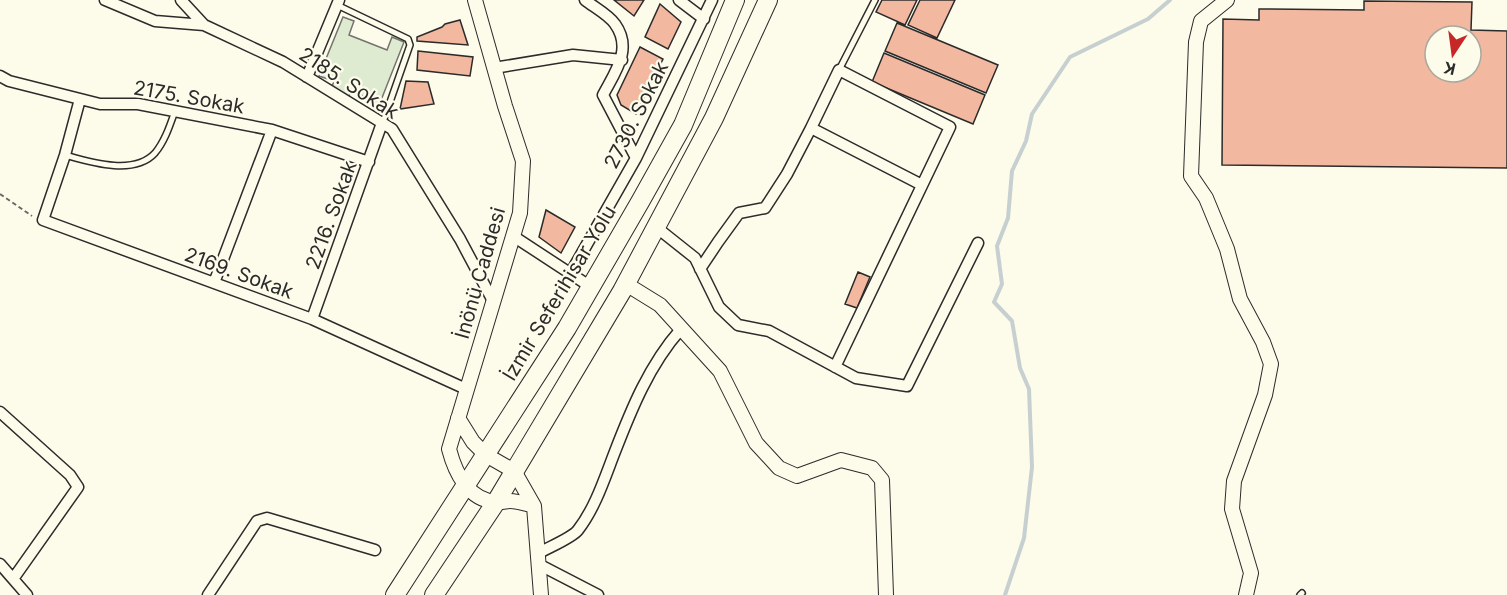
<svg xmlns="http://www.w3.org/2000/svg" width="1507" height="595" font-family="Inter,sans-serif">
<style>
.green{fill:#deebd1;stroke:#74746e;stroke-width:1.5}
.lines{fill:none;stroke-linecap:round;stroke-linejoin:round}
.stream{stroke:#c7d0d0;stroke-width:4}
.building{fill:#f2b8a0;stroke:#2b2b2b;stroke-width:1.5;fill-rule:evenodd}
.service-casing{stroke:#2b2b2b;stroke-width:8}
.minor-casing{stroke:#2b2b2b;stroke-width:13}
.tertiary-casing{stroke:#2b2b2b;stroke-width:16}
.primary-casing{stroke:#2b2b2b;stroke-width:20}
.path{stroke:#6a6964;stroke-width:2;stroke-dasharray:4.5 3;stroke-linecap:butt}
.service{stroke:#fdfbea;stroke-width:5}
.minor{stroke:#fdfbea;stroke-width:10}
.tertiary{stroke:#fdfbea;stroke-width:14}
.primary{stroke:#fdfbea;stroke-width:18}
.labels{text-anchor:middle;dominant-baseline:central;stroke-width:4.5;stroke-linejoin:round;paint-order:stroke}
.street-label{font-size:20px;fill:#2b2b2b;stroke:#fdfbea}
</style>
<rect width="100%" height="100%" fill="#fdfbea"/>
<path class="green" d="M343,17L354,21L349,35L387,50L392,37L404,42L376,113L372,111L375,101L351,91L348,99L330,92L334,81L319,76Z"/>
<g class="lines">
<path class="stream" d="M1005,595L1024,538L1032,467L1029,389L1020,368L1012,321L994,302L1002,284L997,246L1008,218L1012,171L1026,141L1032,114L1070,57L1148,19L1170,0"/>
</g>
<path class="building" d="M614,0H644L634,16Z
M882,0H917L905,25L876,12Z
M920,0H955L937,38L908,25Z
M1364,1L1472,2L1471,30L1507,31V168L1222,165L1223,19L1259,20V9L1364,10ZM1435,36H1471V72H1435Z
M660,4L681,22L668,49L645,37Z
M460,20L468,45L417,41V37L442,27L445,24Z
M897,23L998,65L986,93L885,51Z
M640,47L663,59L636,114L621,105L617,95Z
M418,51L473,57L470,76L417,70Z
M884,53L985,95L973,124L872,82Z
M406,81L428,82L434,104L400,109Z
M546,210L575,227L561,253L539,237Z
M858,272L870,277L857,308L845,304Z"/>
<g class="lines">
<defs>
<path id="service" d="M337,5L408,39L410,45L383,122
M839,70L875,0
M65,155C90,162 134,176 155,153C165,141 170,125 175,111
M1300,595L1302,593"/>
<path id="minor" d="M105,0L155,21L204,25
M181,0L204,25L283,62L392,129L460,239L493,301
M585,0C594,7 609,15 615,24C633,49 615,72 603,95L636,158
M679,0L704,19
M494,68L573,55L622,60
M0,76L9,81L100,104H138L272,130L369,162
M307,77L339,0
M80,99L65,155L43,220L312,319L466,389
M656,227L695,258L719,307L738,325L769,331L856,378L907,386L978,243
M513,236L591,287
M700,269L718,242L739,213L765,208L787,174L811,128
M570,274L636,158L712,0
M214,283L272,130
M312,319L382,123
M835,367L950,127L839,70L811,128L922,185
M0,412L70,475L78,487L13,579
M539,553C549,547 572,538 578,530C595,508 604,480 614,454C631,410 649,365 681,329
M0,564L27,595
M540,565L598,595
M208,595L257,521L267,518L375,550"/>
<path id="tertiary" d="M475,0L505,106L523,161L520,213L449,449C455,472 468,500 496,502C501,503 506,501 510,501C518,501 526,504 534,506
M1227,0L1201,21L1196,42L1191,176L1206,198L1227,249L1240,299L1263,342L1271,364L1265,395L1234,481L1232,509L1251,573L1246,595
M626,284L660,305L720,371L756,443L779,468L797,476L841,460L872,468L882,480L886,595
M458,418L473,442L486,455L514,471L534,506L541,595"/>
<path id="primary" d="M395,595L567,328L640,202L683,125L735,0
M434,595L496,502L622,291L714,118L768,0"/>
</defs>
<use href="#service" class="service-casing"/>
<use href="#minor" class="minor-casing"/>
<use href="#tertiary" class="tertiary-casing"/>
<use href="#primary" class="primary-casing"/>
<path class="path" d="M0,194L32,216"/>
<use href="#service" class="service"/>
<use href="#minor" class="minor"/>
<use href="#tertiary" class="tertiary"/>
<use href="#primary" class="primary"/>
</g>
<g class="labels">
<g class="street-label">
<text transform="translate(349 83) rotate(33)">2185. Sokak</text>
<text transform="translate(189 97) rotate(10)">2175. Sokak</text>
<text transform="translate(636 115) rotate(-63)">2730. Sokak</text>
<text transform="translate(331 215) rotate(-70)">2216. Sokak</text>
<text transform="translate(239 273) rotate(20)">2169. Sokak</text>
<text transform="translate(480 273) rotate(-74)">İnönü Caddesi</text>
<text transform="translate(559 293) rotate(-59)">İzmir Seferihisar Yolu</text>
</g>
</g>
<g transform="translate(1453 54) rotate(193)"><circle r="28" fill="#fdfbea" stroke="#a9a89e" stroke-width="1.5"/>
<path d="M0-4.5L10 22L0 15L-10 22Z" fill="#c62828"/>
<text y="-9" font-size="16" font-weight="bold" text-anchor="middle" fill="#2b2b2b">K</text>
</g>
</svg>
